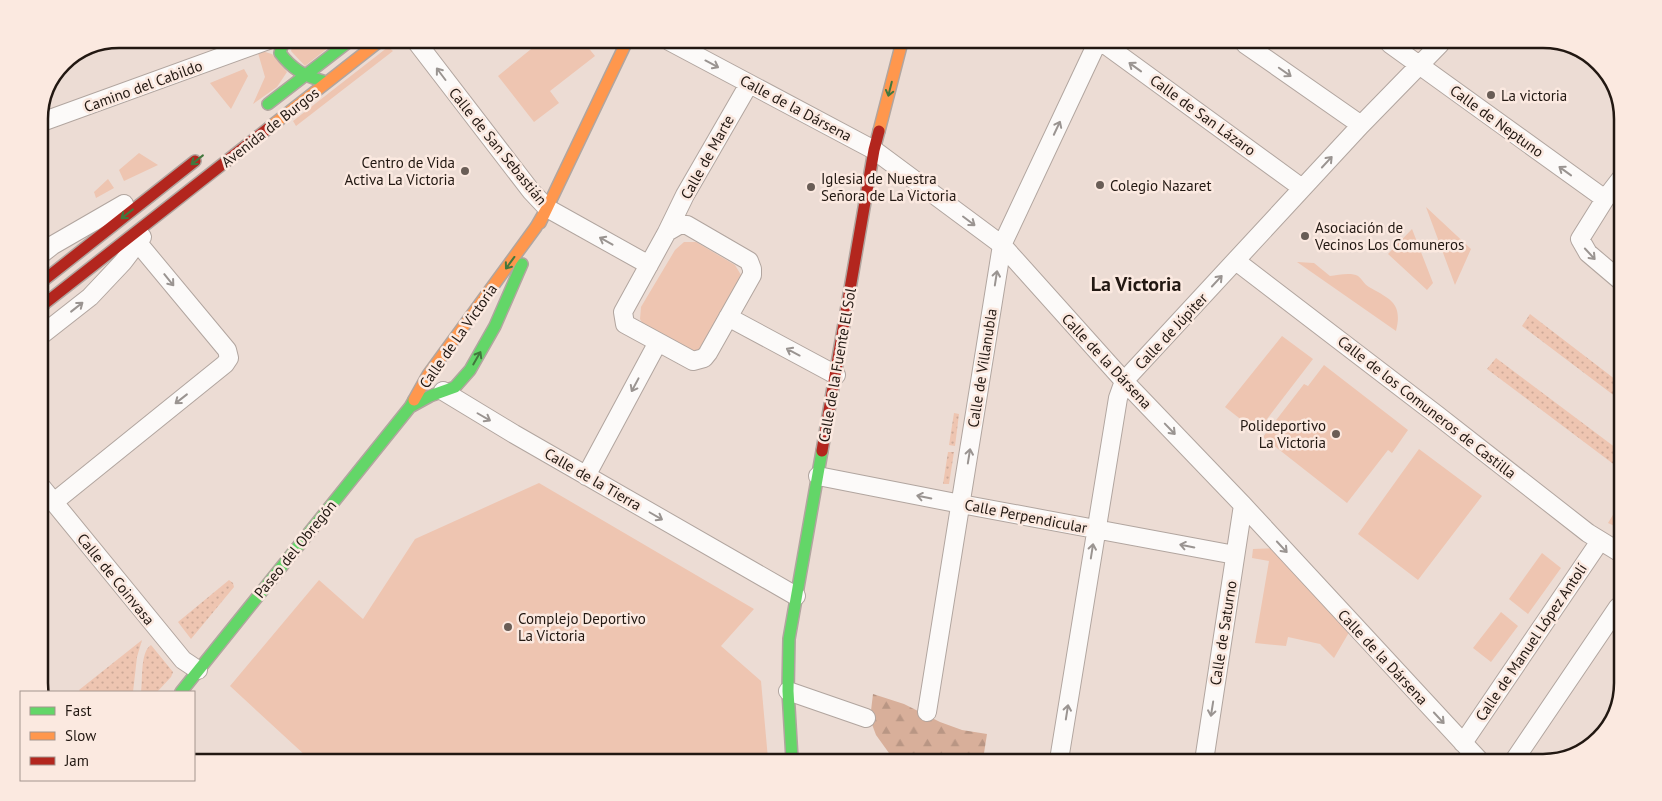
<svg xmlns="http://www.w3.org/2000/svg" width="1662" height="801" font-family="'PT Sans',sans-serif">
<style>
.grass{fill:url(#grass-dots)}
.forest{fill:url(#forest-firs)}
.green{fill:#eec5b1}
.lines{fill:none;stroke-linecap:round;stroke-linejoin:round}
.street-casing{stroke:#b1a59f;stroke-width:20}
.fast-casing{stroke:#b1a59f;stroke-width:14}
.slow-casing{stroke:#b1a59f;stroke-width:14}
.jam-casing{stroke:#b1a59f;stroke-width:14}
.street{stroke:#fcfaf9;stroke-width:18}
.fast{stroke:#63d668;stroke-width:11}
.slow{stroke:#ff974d;stroke-width:11}
.jam{stroke:#b3261e;stroke-width:11}
.oneway{stroke:#9a9491}
.oneway2{stroke:#42773d}
.poi-dot{fill:#695d56;stroke:#fbe9e0;stroke-width:2}
.labels{text-anchor:middle;dominant-baseline:central;stroke-width:5;stroke-linejoin:round;paint-order:stroke}
.street-label{font-size:15px;fill:#221812;stroke:#fbe9e0}
.poi-label{font-size:15px;fill:#221812;stroke:#fbe9e0;text-anchor:start}
.district-label{font-size:20px;font-weight:bold;fill:#221812;stroke:#fbe9e0}
.rim{fill:none;stroke:#221812;stroke-width:2.5}
</style>
<defs>
<pattern id="grass-dots" width="8" height="8" patternUnits="userSpaceOnUse" patternTransform="scale(1.25)"><rect width="8" height="8" fill="#eec5b1"/><path d="M2 2h.1M6 6h.1" fill="none" stroke="#cca897" stroke-width="1.8" stroke-linecap="round"/></pattern>
<pattern id="forest-firs" width="22" height="20" patternUnits="userSpaceOnUse" patternTransform="scale(1.25)"><rect width="22" height="20" fill="#d8af9a"/><path d="M5 1l3.5 6h-7zM16 11l3.5 6h-7z" fill="#b99684"/></pattern>
</defs>
<rect width="100%" height="100%" fill="#ecdcd4"/>
<path class="grass" d="M1530,314L1620,383V400L1522,326Z
M1496,358L1620,451V469L1487,369Z
M954,413L959,414L955,446L949,445Z
M948,452H954L949,484H943Z
M229,580L233,583L234,587L191,639L178,622Z
M142,640L137,657L133,692H81L79,690Z
M151,645L173,672L171,677L157,692H141C143,679 140,652 151,645Z"/>
<path class="forest" d="M873,694L904,704L940,722L962,730L987,734L984,753L990,760H894L876,735L870,719Z"/>
<path class="green" d="M294,39L338,40L305,66L291,51Z
M541,41H583L595,56L550,91L559,103L534,122L498,76Z
M388,47L393,51L296,126L293,121Z
M262,51L272,54L287,72L277,87L253,104L265,77L258,53Z
M244,69L248,76L231,109L210,83Z
M139,153L158,165L124,181L119,170Z
M108,179L114,188L96,198L94,192Z
M1426,207L1471,249L1455,285Z
M1412,229L1433,283L1427,290L1388,254Z
M684,242H696L735,265L741,275L738,287L705,346L697,351L686,352L646,330L640,319L641,307L675,250Z
M1297,262L1314,263L1330,276C1338,275 1351,272 1358,276C1362,279 1364,284 1369,287C1390,299 1403,303 1396,331Z
M1282,336L1313,359L1257,432L1225,407Z
M1324,365L1408,430L1392,453L1388,450L1347,503L1263,437L1304,384L1308,386Z
M1419,449L1482,496L1418,580L1358,534Z
M539,483L754,609L721,646L761,681L768,759L307,757L230,686L319,580L363,619L415,539Z
M1619,505V528L1608,523Z
M1277,548L1351,629L1334,658L1320,644L1288,637L1286,646L1255,643L1269,561L1252,558L1253,549Z
M1542,553L1561,568L1528,614L1509,599Z
M1501,612L1518,626L1491,662L1473,648Z"/>
<g class="lines">
<defs>
<path id="street" d="M415,40L531,191L547,208L649,265
M669,41L874,150L1002,245L1124,381L1243,505L1481,762
M1103,43L1302,188
M1245,44L1361,125
M1390,44L1605,199
M39,123L271,39
M679,225H687L749,261L752,269V275L708,353L704,358L693,361L625,324L623,312L667,232Z
M667,232L685,195L749,84
M39,256L53,245L124,204
M1236,261L1437,415L1588,533L1619,552
M1621,281L1588,253L1580,239L1605,199L1622,177
M728,317L836,375
M39,337L90,297L123,262L142,237
M443,391L514,434L796,596
M586,476L658,342
M818,476L961,504L1235,555
M39,484L183,660L198,670
M54,502L225,364L229,358L227,350L138,243
M788,691L866,718
M927,712L1002,245L1097,43
M1463,743L1600,541
M1059,760L1118,398L1124,381L1361,125L1440,44
M1204,761L1243,505
M1513,762L1618,607"/>
<path id="fast" d="M284,39L280,53C292,69 304,76 323,81
M268,104L351,40
M410,407L430,396L455,387L470,370L495,326L522,264
M181,692L410,407L414,400
M792,759L788,691L789,639L822,451"/>
<path id="slow" d="M270,127L381,40
M879,131L902,42
M540,223L627,41
M414,400L428,375L536,227L547,208"/>
<path id="jam" d="M39,284L195,161
M39,308L270,127
M822,451L874,150L879,131"/>
</defs>
<use href="#street" class="street-casing"/>
<use href="#fast" class="fast-casing"/>
<use href="#slow" class="slow-casing"/>
<use href="#jam" class="jam-casing"/>
<use href="#street" class="street"/>
<use href="#fast" class="fast"/>
<use href="#slow" class="slow"/>
<use href="#jam" class="jam"/>
</g>
<defs><path id="oneway-shaft" d="M-6 0H5M1.5-3L5.5 0L1.5 3" fill="none" stroke-width="1.6" stroke-linecap="round" stroke-linejoin="round" transform="scale(1.25)"/></defs>
<g class="oneway">
<use href="#oneway-shaft" transform="translate(712 64) rotate(28)"/>
<use href="#oneway-shaft" transform="translate(1135 67) rotate(-144)"/>
<use href="#oneway-shaft" transform="translate(1285 72) rotate(35)"/>
<use href="#oneway-shaft" transform="translate(441 74) rotate(-127)"/>
<use href="#oneway-shaft" transform="translate(1057 128) rotate(-65)"/>
<use href="#oneway-shaft" transform="translate(1327 162) rotate(-47)"/>
<use href="#oneway-shaft" transform="translate(1565 171) rotate(-144)"/>
<use href="#oneway-shaft" transform="translate(969 221) rotate(37)"/>
<use href="#oneway-shaft" transform="translate(606 241) rotate(-151)"/>
<use href="#oneway-shaft" transform="translate(1590 254) rotate(47)"/>
<use href="#oneway-shaft" transform="translate(996 278) rotate(-81)"/>
<use href="#oneway-shaft" transform="translate(169 280) rotate(51)"/>
<use href="#oneway-shaft" transform="translate(1217 281) rotate(-47)"/>
<use href="#oneway-shaft" transform="translate(77 307) rotate(-38)"/>
<use href="#oneway-shaft" transform="translate(793 352) rotate(-152)"/>
<use href="#oneway-shaft" transform="translate(635 385) rotate(118)"/>
<use href="#oneway-shaft" transform="translate(181 399) rotate(142)"/>
<use href="#oneway-shaft" transform="translate(484 417) rotate(30)"/>
<use href="#oneway-shaft" transform="translate(1170 429) rotate(46)"/>
<use href="#oneway-shaft" transform="translate(969 456) rotate(-81)"/>
<use href="#oneway-shaft" transform="translate(924 497) rotate(-169)"/>
<use href="#oneway-shaft" transform="translate(656 516) rotate(30)"/>
<use href="#oneway-shaft" transform="translate(1187 546) rotate(-169)"/>
<use href="#oneway-shaft" transform="translate(1282 547) rotate(47)"/>
<use href="#oneway-shaft" transform="translate(1092 551) rotate(-81)"/>
<use href="#oneway-shaft" transform="translate(1212 709) rotate(99)"/>
<use href="#oneway-shaft" transform="translate(1067 712) rotate(-81)"/>
<use href="#oneway-shaft" transform="translate(1439 718) rotate(47)"/>
</g>
<g class="oneway2">
<use href="#oneway-shaft" transform="translate(890 89) rotate(104)"/>
<use href="#oneway-shaft" transform="translate(197 160) rotate(142)"/>
<use href="#oneway-shaft" transform="translate(127 214) rotate(142)"/>
<use href="#oneway-shaft" transform="translate(510 263) rotate(126)"/>
<use href="#oneway-shaft" transform="translate(477 358) rotate(-60)"/>
</g>
<g class="poi-dot">
<circle cx="1491" cy="95" r="5"/>
<circle cx="465" cy="171" r="5"/>
<circle cx="1100" cy="185" r="5"/>
<circle cx="811" cy="187" r="5"/>
<circle cx="1305" cy="236" r="5"/>
<circle cx="1336" cy="434" r="5"/>
<circle cx="508" cy="627" r="5"/>
</g>
<g class="labels">
<g class="street-label">
<text transform="translate(143 86) rotate(-20)">Camino del Cabildo</text>
<text transform="translate(796 108) rotate(28)">Calle de la Dársena</text>
<text transform="translate(1203 115) rotate(36)">Calle de San Lázaro</text>
<text transform="translate(1497 121) rotate(36)">Calle de Neptuno</text>
<text transform="translate(270 127) rotate(-38)">Avenida de Burgos</text>
<text transform="translate(498 146) rotate(51)">Calle de San Sebastián</text>
<text transform="translate(707 157) rotate(-61)">Calle de Marte</text>
<text transform="translate(1171 331) rotate(-47)">Calle de Júpiter</text>
<text transform="translate(458 336) rotate(-55)">Calle de La Victoria</text>
<text transform="translate(1107 361) rotate(47)">Calle de la Dársena</text>
<text transform="translate(837 365) rotate(-80)">Calle de la Fuente El Sol</text>
<text transform="translate(982 368) rotate(-81)">Calle de Villanubla</text>
<text transform="translate(1427 407) rotate(38)">Calle de los Comuneros de Castilla</text>
<text transform="translate(593 479) rotate(30)">Calle de la Tierra</text>
<text transform="translate(1026 516) rotate(11)">Calle Perpendicular</text>
<text transform="translate(295 549) rotate(-51)">Paseo del Obregón</text>
<text transform="translate(116 579) rotate(51)">Calle de Coinvasa</text>
<text transform="translate(1223 633) rotate(-81)">Calle de Saturno</text>
<text transform="translate(1531 642) rotate(-56)">Calle de Manuel López Antolí</text>
<text transform="translate(1383 657) rotate(47)">Calle de la Dársena</text>
</g>
<g class="poi-label">
<text x="1501" y="95">La victoria</text>
<text x="455" y="162" text-anchor="end">Centro de Vida<tspan x="455" dy="17">Activa La Victoria</tspan></text>
<text x="821" y="178">Iglesia de Nuestra<tspan x="821" dy="17">Señora de La Victoria</tspan></text>
<text x="1110" y="185">Colegio Nazaret</text>
<text x="1315" y="227">Asociación de<tspan x="1315" dy="17">Vecinos Los Comuneros</tspan></text>
<text x="1326" y="425" text-anchor="end">Polideportivo<tspan x="1326" dy="17">La Victoria</tspan></text>
<text x="518" y="618">Complejo Deportivo<tspan x="518" dy="17">La Victoria</tspan></text>
</g>
<g class="district-label">
<text x="1136" y="284">La Victoria</text>
</g>
</g>
<path d="M0 0H1662V801H0ZM119 48H1543A71 71 0 0 1 1614 119V683A71 71 0 0 1 1543 754H119A71 71 0 0 1 48 683V119A71 71 0 0 1 119 48Z" fill="#fbe9e0" fill-rule="evenodd"/>
<path class="rim" d="M119 48H1543A71 71 0 0 1 1614 119V683A71 71 0 0 1 1543 754H119A71 71 0 0 1 48 683V119A71 71 0 0 1 119 48Z"/>
<rect x="20" y="691" width="175" height="90" fill="#fbe9e0" stroke="#a4958e"/>
<rect x="30" y="707" width="25" height="8" fill="#63d668" stroke="#a4958e"/>
<text x="65" y="716" font-size="15" fill="#221812">Fast</text>
<rect x="30" y="732" width="25" height="8" fill="#ff974d" stroke="#a4958e"/>
<text x="65" y="741" font-size="15" fill="#221812">Slow</text>
<rect x="30" y="757" width="25" height="8" fill="#b3261e" stroke="#a4958e"/>
<text x="65" y="766" font-size="15" fill="#221812">Jam</text>
</svg>
